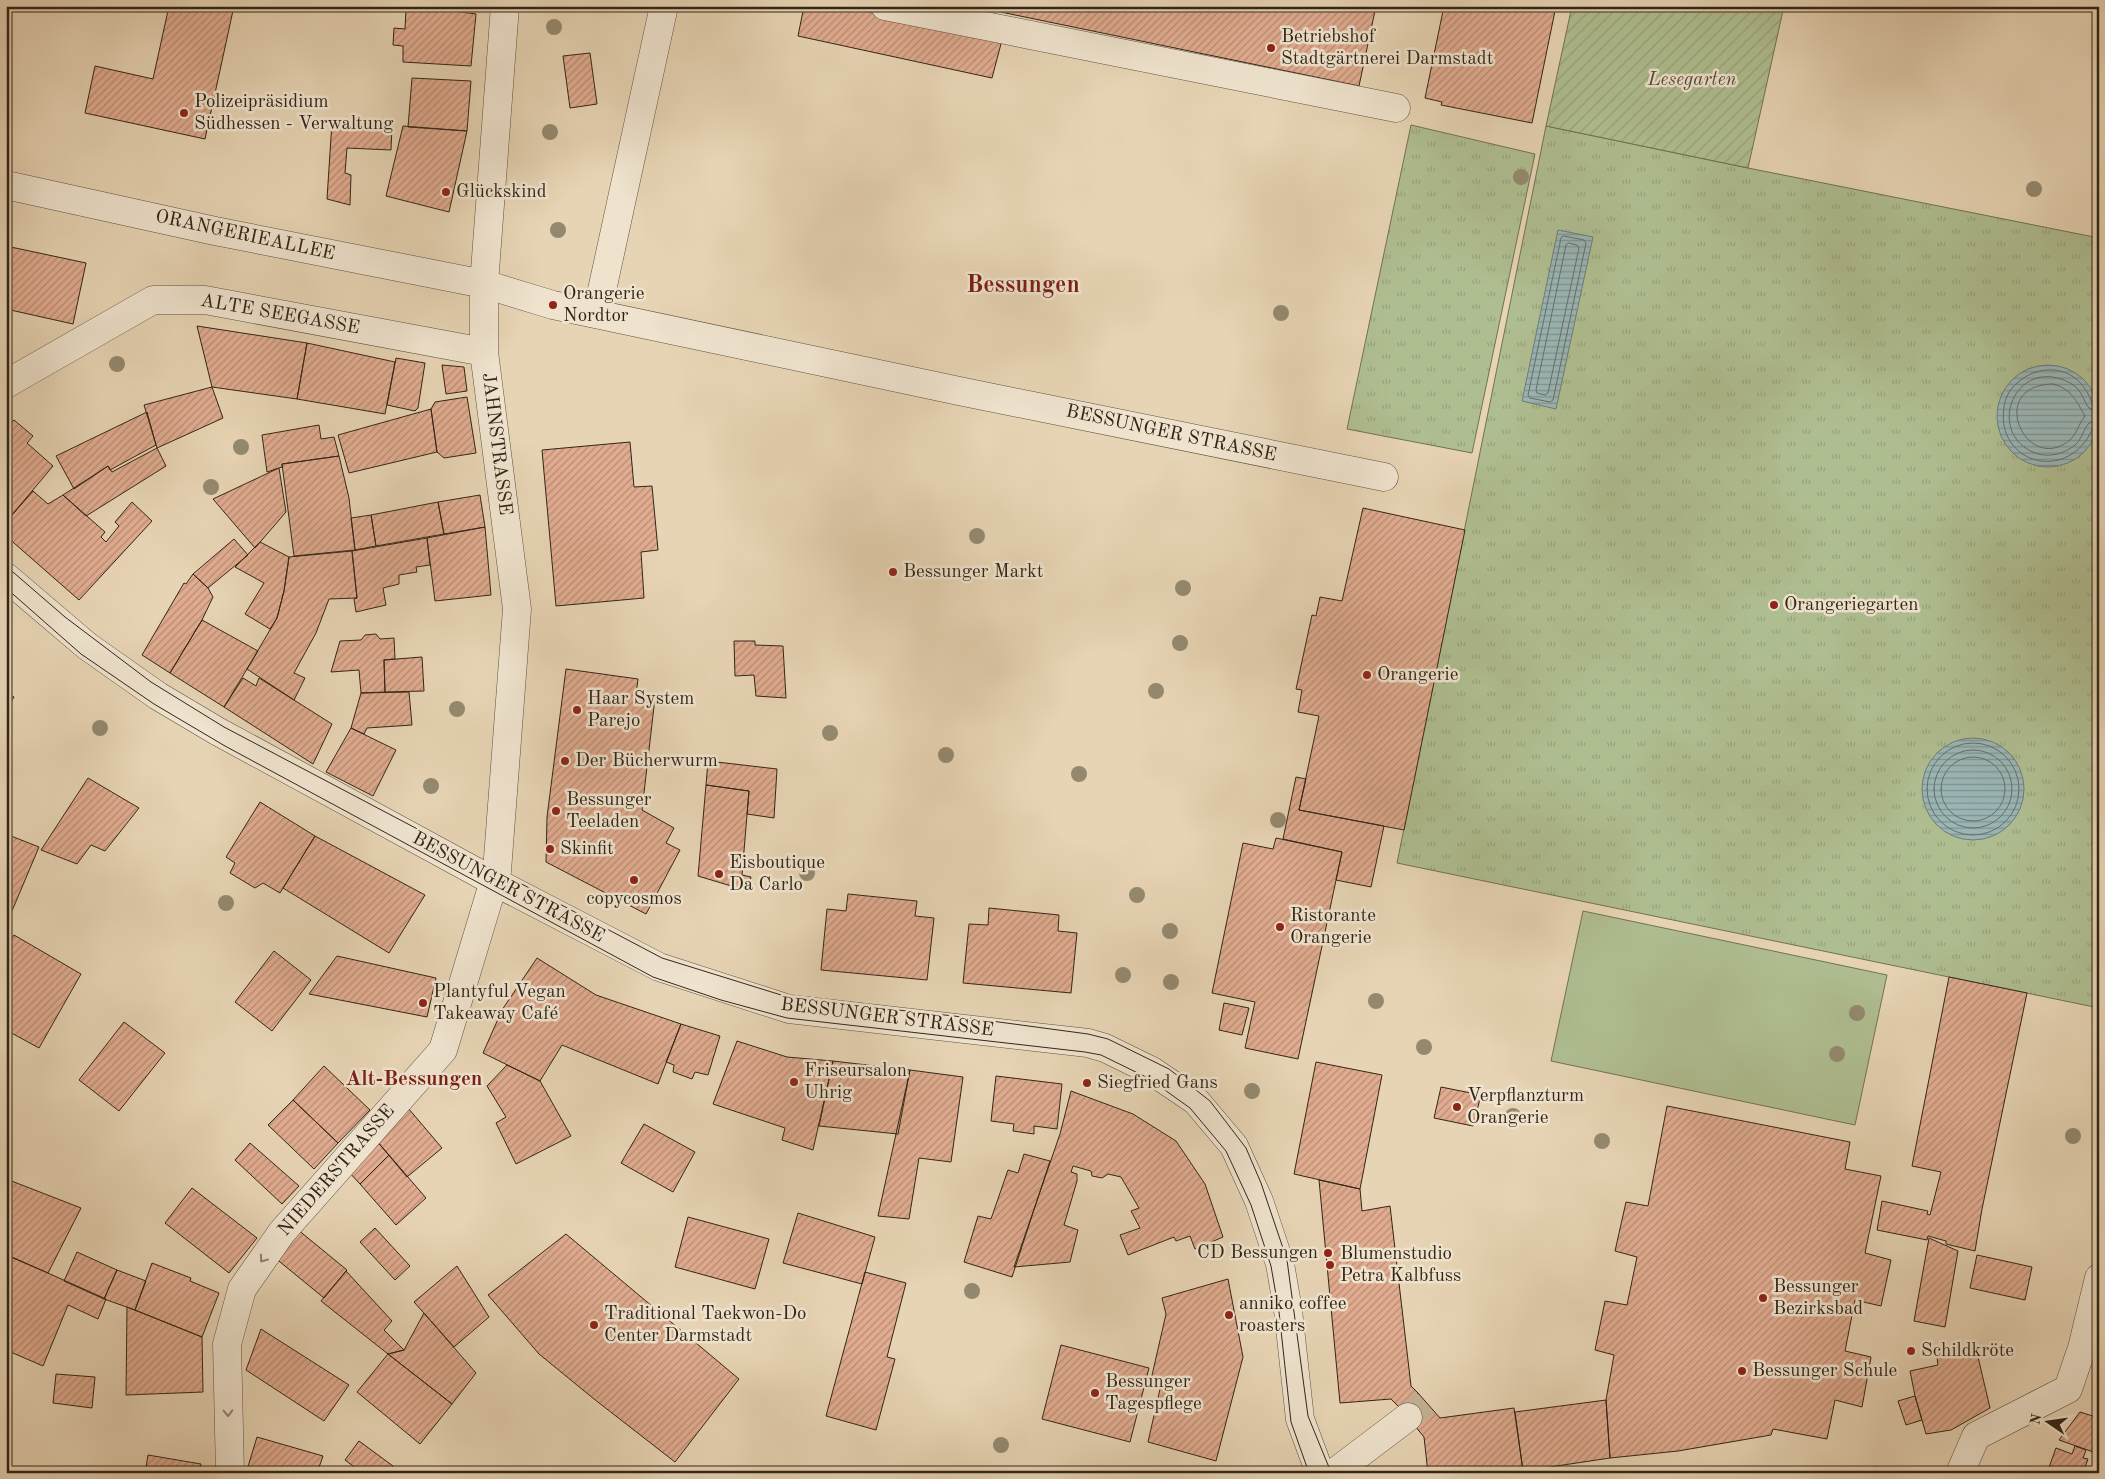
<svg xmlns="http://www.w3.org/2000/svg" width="2105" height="1479" font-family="'Old Standard TT',serif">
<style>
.park{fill:url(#park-tufts);stroke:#707254}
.garden{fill:url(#garden-furrows);stroke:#707254}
.pitch{fill:#afbe91;stroke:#707254}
.water{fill:url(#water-rules);stroke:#707c76}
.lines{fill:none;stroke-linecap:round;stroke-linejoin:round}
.shore{stroke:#666e66;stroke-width:1}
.building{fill:url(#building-hatch);stroke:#322517}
.minor-tunnel{stroke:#c3b195;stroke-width:28;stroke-dasharray:28 14;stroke-linecap:butt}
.minor-casing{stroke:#5f513e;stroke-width:29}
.minor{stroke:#efe3ce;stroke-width:28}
.tram{stroke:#322517;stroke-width:1}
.tree{fill:#94896f}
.oneway{stroke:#908472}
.poi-dot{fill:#8f2418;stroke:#efe3ce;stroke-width:2}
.labels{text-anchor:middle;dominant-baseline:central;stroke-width:5;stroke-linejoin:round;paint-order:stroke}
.poi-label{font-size:19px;fill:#322517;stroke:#efe3ce;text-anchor:start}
.park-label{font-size:19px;font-style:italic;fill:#514b36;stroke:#efe3ce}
.street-label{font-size:19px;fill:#322517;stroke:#efe3ce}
.quarter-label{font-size:21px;font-weight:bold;fill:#7a1f14;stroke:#efe3ce}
.district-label{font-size:24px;font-weight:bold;fill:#7a1f14;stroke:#efe3ce}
</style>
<defs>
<pattern id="park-tufts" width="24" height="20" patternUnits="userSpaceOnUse" patternTransform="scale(1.25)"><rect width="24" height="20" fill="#afbe91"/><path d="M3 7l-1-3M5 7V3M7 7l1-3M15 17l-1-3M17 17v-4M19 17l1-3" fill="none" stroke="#97a37c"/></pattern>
<pattern id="garden-furrows" width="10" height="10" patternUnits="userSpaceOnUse" patternTransform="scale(1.25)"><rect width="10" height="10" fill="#afbe91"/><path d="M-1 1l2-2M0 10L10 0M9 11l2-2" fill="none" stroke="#97a37c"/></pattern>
<pattern id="water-rules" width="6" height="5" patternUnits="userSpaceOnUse" patternTransform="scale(1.25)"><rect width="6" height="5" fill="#9ab6b6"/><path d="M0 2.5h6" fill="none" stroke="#7e9493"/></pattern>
<pattern id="building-hatch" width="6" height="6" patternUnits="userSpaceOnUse" patternTransform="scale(1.25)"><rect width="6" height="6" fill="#e1ac90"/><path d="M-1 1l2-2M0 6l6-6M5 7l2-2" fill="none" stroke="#b78c75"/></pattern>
</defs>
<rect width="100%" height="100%" fill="#e7d4b4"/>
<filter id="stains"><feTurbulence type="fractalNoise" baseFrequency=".004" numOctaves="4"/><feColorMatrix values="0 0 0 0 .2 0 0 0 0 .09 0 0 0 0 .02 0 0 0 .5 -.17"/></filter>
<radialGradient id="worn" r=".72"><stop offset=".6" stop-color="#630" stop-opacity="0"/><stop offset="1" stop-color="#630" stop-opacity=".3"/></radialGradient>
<path class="park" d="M1411,125L1535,154L1472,453L1347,429Z
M1546,126L1748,168L2099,238V1008L1397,863Z"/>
<path class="garden" d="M1572,6H1784L1748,168L1546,126Z"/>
<path class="pitch" d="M1583,911L1887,975L1855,1125L1551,1061Z"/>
<path class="water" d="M1558,230L1593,237L1556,409L1522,401Z
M1997 416a51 51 0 1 1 102 0a51 51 0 1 1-102 0Z
M1922 789a51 51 0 1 1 102 0a51 51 0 1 1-102 0Z"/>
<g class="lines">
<path class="shore" d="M1564,236L1584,240L1586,243L1553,400L1550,402L1530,398L1528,395L1561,238Z
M1569,243L1577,245L1579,248L1548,393L1545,395L1537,393L1536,390L1566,245Z
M2053,384C2072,389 2076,401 2085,416C2079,423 2077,433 2071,439C2027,478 1984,385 2053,384Z
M2099,405L2092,403C2086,386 2074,372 2054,370C2039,369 2027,374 2016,384C2010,389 2005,398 2004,407C1995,463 2068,485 2093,428L2099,426
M2099,412L2089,408C2084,402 2083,395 2078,389C2073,384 2067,381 2061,379C2012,363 1987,434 2035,453C2049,458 2064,454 2075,445C2082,439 2083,430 2089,423L2099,420
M1927 789a46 46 0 1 1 92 0a46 46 0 1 1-92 0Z
M1934 789a39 39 0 1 1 78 0a39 39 0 1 1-78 0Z
M1941 789a32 32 0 1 1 64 0a32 32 0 1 1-64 0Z"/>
</g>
<path class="building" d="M169,6H234L205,139L85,113L95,66L153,79Z
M390,6H454V11L476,14L471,66L403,62V46L393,45L394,28L405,29L406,9Z
M804,6H841L1002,40L992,78L798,36Z
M992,6H1376L1359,86L991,10Z
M1444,6H1556L1532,123L1441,105L1442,102L1425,98Z
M590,53L597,104L570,108L563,56Z
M412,78L471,81L467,131L408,127Z
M332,122L392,126L391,150L347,148L345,173L351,175L350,205L327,199Z
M403,126L467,131L449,212L386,196Z
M6,246L86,263L73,324L6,309Z
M197,326L307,343L297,399L212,387Z
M307,343L395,362L385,414L297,399Z
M396,358L425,363L418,408L415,411L387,405Z
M442,365L464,367L467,391L446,394Z
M212,387L223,418L157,448L144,405Z
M467,397L476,453L444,458L437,452L431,409L435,402Z
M431,409L437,452L349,473L338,435Z
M147,412L156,445L110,470L108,466L74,489L56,456Z
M14,420L33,436L27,443L53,466L6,522V425L8,426Z
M319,425L321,439L334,437L339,456L282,464V467L267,472L262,435Z
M630,442L634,487L652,486L658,550L641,552L644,598L556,606L542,450Z
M157,448L166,466L86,516L63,495L108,466L112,472Z
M339,456L349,498L355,550L294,556L282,464Z
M279,468L286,512L255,548L213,499Z
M33,491L48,504L63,495L105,532L101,537L106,542L119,526L115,522L132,502L152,521L79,600L6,536V522Z
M480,495L485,527L444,534L438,502Z
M438,502L444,534L376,546L371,515Z
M1363,508L1465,530L1404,830L1299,810L1319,716L1298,712L1302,690L1296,689L1312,615L1316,616L1320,597L1342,601Z
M371,515L376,546L355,550L351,518Z
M485,527L491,595L435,601L427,538Z
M427,538L430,565L416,567L417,572L399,575V584L383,588L386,605L356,612L354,599L357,598L352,551Z
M234,539L248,555L208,588L193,574Z
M260,542L289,557L284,591L277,618L270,629L245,614L264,583L235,567Z
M352,551L357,598L329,599L316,633L294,673L305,678L294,700L247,669L277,618L284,591L289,557Z
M193,574L208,588L213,597L202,620L170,673L142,655L184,583L186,584Z
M202,620L258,651L224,707L170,673Z
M376,634L380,639L394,638L395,659L384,660L385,692L361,693L359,670L331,672L340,641L361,640L365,635Z
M734,641H755V645L783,646L786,698L756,696L754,675L735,676Z
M422,657L424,691L385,692L384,660Z
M566,669L638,679L636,694L655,698L642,810L674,828L666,843L680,850L646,914L546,862L547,817Z
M243,678L256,686L259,678L332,724L313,764L224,707Z
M6,692L14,697L6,710Z
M409,692L412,725L367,728L364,734L351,728L361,693Z
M351,728L396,750L373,796L326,772Z
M708,761L777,769L774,818L747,814L749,791L706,785Z
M1296,777L1306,779L1299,810L1384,826L1371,887L1336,880L1342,852L1283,839Z
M88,778L139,808L105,851L91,845L77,864L41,850Z
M706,785L749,791L742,875L751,877L748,891L698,876Z
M260,802L315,836L280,893L263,883L255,888L230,873L235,863L226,857Z
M6,834L39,847L9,918L6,917Z
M315,836L425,895L389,953L283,888Z
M1276,838L1342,852L1298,1059L1245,1048L1255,1002L1212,993L1243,843L1273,849Z
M848,894L917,901L915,916L934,918L927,980L821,970L827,909L846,911Z
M989,908L1059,915L1058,931L1077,933L1071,993L963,983L969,924L988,925Z
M14,935L81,974L39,1048L6,1030V949Z
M274,951L311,980L272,1031L235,1002Z
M337,956L436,978L427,1017L309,994Z
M537,958L596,995L681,1024L658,1084L562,1045L540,1081L483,1053L502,1010Z
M1949,977L2027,993L1982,1209L1975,1251L1946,1244V1241L1928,1236L1927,1240L1877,1230L1882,1201L1928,1211L1927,1214L1930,1215L1941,1172L1912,1166Z
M1224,1003L1249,1008L1242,1035L1219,1030Z
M124,1022L165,1053L119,1111L79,1080Z
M681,1024L720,1036L708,1075L695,1072L692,1079L673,1072L674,1065L666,1062Z
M737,1041L787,1057L833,1061L813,1150L782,1140L785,1128L713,1104Z
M833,1061L910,1070L898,1134L819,1126Z
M1316,1062L1382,1075L1360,1189L1294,1174Z
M507,1065L540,1081L571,1136L516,1164L496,1123L506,1117L487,1086Z
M324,1066L370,1110L338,1143L293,1100Z
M910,1070L963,1077L951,1162L919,1158L909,1219L878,1216Z
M996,1076L1062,1084L1057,1129L1034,1126V1134L1013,1131L1014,1124L991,1121Z
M1441,1087L1481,1095L1473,1126L1434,1118Z
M1071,1091L1133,1114L1176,1141L1205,1184L1223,1237L1195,1249L1190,1236L1176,1241L1174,1237L1128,1255L1120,1235L1140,1228L1131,1211L1139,1208L1121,1177L1108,1174L1102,1178L1092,1176L1091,1171L1073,1166L1071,1172L1077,1174V1181L1064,1225L1078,1230L1070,1262L1014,1267L1060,1134Z
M293,1100L338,1143L314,1169L268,1125Z
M1667,1106L1850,1142L1845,1169L1881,1176L1865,1253L1891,1260L1881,1306L1855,1300L1845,1351L1871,1357L1862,1407L1835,1400L1827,1439L1773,1429L1771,1435L1678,1451L1610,1458L1606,1400L1614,1355L1595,1350L1605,1301L1627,1305L1637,1257L1615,1251L1626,1202L1648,1206Z
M408,1108L442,1148L407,1177L376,1140Z
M644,1124L695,1152L673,1192L621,1163Z
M376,1140L389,1155L360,1184L348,1171Z
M250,1143L299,1186L282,1204L235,1160Z
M1024,1154L1050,1161L1012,1277L964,1262L978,1216L991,1219L1008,1170L1018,1173Z
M389,1155L426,1198L396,1225L360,1184Z
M9,1180L81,1208L48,1273L6,1255V1187Z
M1319,1180L1360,1189L1362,1211L1390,1206L1411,1386L1418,1393L1401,1409L1391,1399L1340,1403Z
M192,1188L257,1238L229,1273L165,1223Z
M798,1213L875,1237L862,1284L783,1263Z
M688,1217L769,1239L755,1289L675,1267Z
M375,1228L410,1266L395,1280L360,1242Z
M297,1229L347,1270L324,1298L274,1257Z
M566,1234L739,1379L675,1462L594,1399L539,1354L488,1295Z
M1929,1238L1958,1251L1945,1327L1914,1321Z
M77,1252L117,1270L104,1299L64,1281Z
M1977,1255L2032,1267L2025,1300L1970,1288Z
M12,1257L106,1299L98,1319L68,1305L43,1366L6,1350V1271Z
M152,1263L191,1278L190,1281L219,1293L202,1337L135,1310Z
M457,1266L489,1317L454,1347L414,1302Z
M117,1270L146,1281L135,1310L104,1299Z
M346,1271L392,1321L384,1330L404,1350L388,1354L321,1301Z
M865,1272L906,1283L887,1357L895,1359L876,1430L826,1416Z
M1228,1279L1243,1357L1216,1461L1148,1442L1160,1389L1150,1384L1166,1314L1162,1298Z
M127,1307L202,1337L203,1392L126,1395Z
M424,1313L476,1373L452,1404L388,1354L404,1350Z
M261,1329L349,1385L324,1421L246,1370Z
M1061,1345L1149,1368L1130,1442L1042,1419Z
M1966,1352L1968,1358L1978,1357L1990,1408L1951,1430L1926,1434L1915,1396L1910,1371L1938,1365L1937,1358Z
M388,1354L452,1404L420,1444L357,1392Z
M56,1374L95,1377L92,1408L53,1403Z
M1418,1393L1440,1418L1514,1408L1523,1471L1428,1473L1424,1437L1401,1409Z
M1915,1396L1922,1420L1906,1425L1898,1401Z
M1606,1400L1610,1458L1523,1471L1515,1412Z
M2080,1412L2099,1418V1454L2059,1440Z
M257,1437L323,1456L317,1473H246Z
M359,1441L393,1466L389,1473H362L345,1460Z
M2075,1446L2086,1450L2083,1458L2088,1459L2083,1473H2047L2056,1448L2072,1454Z
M148,1455L201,1464L199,1473H145Z"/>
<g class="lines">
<path class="minor-tunnel" d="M1408,1417L1425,1402"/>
<defs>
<path id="minor" d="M885,6L1396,108
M6,185L215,231L484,284L553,305L959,391L1384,477
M597,313L664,6
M6,384L153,300H205L484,352
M6,577L87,646L158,696L217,731L493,881L659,967L789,1009L1088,1043L1105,1048L1152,1071L1196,1101L1234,1146L1259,1201L1280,1264L1288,1310L1300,1419L1320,1473
M230,1473L227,1344L242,1289L282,1232L443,1050L497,871L517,609L484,352V284L505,6
M1334,1473L1408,1417
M1960,1473L1976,1436L2068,1389L2082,1348L2099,1278"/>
</defs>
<use href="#minor" class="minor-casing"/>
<use href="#minor" class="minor"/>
<path class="tram" d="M6,566L65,617L151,682L224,727L662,958L794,999L954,1016L1088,1034L1108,1039L1169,1069L1210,1101L1246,1148L1261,1183L1287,1260L1308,1416L1328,1465L1334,1473
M6,588L81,654L154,704L225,746L653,977L721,1000L787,1018L1085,1052L1101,1055L1148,1078L1190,1108L1226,1151L1251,1205L1271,1266L1279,1312L1291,1422L1309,1473
M1825,1473L1876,1467L1903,1473"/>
</g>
<g class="tree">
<circle cx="554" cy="27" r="8"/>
<circle cx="550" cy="132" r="8"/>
<circle cx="1521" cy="177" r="8"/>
<circle cx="2034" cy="189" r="8"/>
<circle cx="558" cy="230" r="8"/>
<circle cx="1281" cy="313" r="8"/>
<circle cx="117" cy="364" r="8"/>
<circle cx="241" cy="447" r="8"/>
<circle cx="211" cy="487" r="8"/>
<circle cx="977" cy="536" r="8"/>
<circle cx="1183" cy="588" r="8"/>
<circle cx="1180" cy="643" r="8"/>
<circle cx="1156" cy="691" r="8"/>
<circle cx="457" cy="709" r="8"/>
<circle cx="100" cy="728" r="8"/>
<circle cx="830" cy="733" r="8"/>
<circle cx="946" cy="755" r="8"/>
<circle cx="1079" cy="774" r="8"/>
<circle cx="431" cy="786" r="8"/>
<circle cx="1278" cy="820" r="8"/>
<circle cx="807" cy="873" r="8"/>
<circle cx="1137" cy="895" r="8"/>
<circle cx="226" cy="903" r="8"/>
<circle cx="1170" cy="931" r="8"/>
<circle cx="1123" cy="975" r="8"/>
<circle cx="1171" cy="982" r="8"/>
<circle cx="1376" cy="1001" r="8"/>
<circle cx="1857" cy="1013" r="8"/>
<circle cx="1424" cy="1047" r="8"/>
<circle cx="1837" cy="1054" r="8"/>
<circle cx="1252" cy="1091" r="8"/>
<circle cx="1513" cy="1116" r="8"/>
<circle cx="2073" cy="1136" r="8"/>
<circle cx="1602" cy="1141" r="8"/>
<circle cx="972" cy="1291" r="8"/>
<circle cx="1001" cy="1445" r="8"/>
</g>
<defs><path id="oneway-chevron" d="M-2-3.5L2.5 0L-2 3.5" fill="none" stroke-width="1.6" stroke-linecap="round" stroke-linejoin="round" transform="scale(1.25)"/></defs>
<g class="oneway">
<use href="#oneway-chevron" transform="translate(263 1259) rotate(126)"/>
<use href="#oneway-chevron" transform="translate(228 1413) rotate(89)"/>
</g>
<g class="poi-dot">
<circle cx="1271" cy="48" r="5"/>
<circle cx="184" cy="113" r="5"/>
<circle cx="446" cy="192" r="5"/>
<circle cx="553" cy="305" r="5"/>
<circle cx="893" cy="572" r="5"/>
<circle cx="1774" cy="605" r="5"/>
<circle cx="1367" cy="675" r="5"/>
<circle cx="577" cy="710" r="5"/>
<circle cx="565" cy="761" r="5"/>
<circle cx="556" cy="811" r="5"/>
<circle cx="550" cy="849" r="5"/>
<circle cx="719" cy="874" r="5"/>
<circle cx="634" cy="880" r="5"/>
<circle cx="1280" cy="927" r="5"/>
<circle cx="423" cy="1003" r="5"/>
<circle cx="794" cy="1082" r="5"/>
<circle cx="1087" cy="1083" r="5"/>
<circle cx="1457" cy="1107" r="5"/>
<circle cx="1328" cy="1253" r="5"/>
<circle cx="1330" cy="1265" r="5"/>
<circle cx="1763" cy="1298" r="5"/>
<circle cx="1229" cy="1315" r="5"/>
<circle cx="594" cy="1325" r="5"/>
<circle cx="1911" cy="1351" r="5"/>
<circle cx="1742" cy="1371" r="5"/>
<circle cx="1095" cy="1393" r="5"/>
</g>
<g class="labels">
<g class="poi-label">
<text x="1281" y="37">Betriebshof<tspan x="1281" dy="22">Stadtgärtnerei Darmstadt</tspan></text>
<text x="194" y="102">Polizeipräsidium<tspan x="194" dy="22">Südhessen - Verwaltung</tspan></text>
<text x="456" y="192">Glückskind</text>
<text x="563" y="294">Orangerie<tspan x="563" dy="22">Nordtor</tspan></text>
<text x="903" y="572">Bessunger Markt</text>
<text x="1784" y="605">Orangeriegarten</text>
<text x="1377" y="675">Orangerie</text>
<text x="587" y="699">Haar System<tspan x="587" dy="22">Parejo</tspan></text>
<text x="575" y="761">Der Bücherwurm</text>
<text x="566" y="800">Bessunger<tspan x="566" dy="22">Teeladen</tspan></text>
<text x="560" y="849">Skinfit</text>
<text x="729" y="863">Eisboutique<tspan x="729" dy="22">Da Carlo</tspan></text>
<text x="634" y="899" text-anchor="middle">copycosmos</text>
<text x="1290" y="916">Ristorante<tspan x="1290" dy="22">Orangerie</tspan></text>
<text x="433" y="992">Plantyful Vegan<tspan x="433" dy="22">Takeaway Café</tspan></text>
<text x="804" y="1071">Friseursalon<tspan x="804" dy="22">Uhrig</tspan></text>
<text x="1097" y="1083">Siegfried Gans</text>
<text x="1467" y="1096">Verpflanzturm<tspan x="1467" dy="22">Orangerie</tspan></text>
<text x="1318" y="1253" text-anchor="end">CD Bessungen</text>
<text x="1340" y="1254">Blumenstudio<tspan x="1340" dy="22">Petra Kalbfuss</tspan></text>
<text x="1773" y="1287">Bessunger<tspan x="1773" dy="22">Bezirksbad</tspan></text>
<text x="1239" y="1304">anniko coffee<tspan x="1239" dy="22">roasters</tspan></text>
<text x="604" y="1314">Traditional Taekwon-Do<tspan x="604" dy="22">Center Darmstadt</tspan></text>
<text x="1921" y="1351">Schildkröte</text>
<text x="1752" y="1371">Bessunger Schule</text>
<text x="1105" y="1382">Bessunger<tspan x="1105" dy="22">Tagespflege</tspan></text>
</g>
<g class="park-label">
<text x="1692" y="80">Lesegarten</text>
</g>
<g class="street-label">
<text transform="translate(245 236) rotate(12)">ORANGERIEALLEE</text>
<text transform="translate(280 315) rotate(10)">ALTE SEEGASSE</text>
<text transform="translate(1171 434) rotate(12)">BESSUNGER STRASSE</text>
<text transform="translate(496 444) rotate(83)">JAHNSTRASSE</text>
<text transform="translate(508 888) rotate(28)">BESSUNGER STRASSE</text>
<text transform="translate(887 1018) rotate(7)">BESSUNGER STRASSE</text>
<text transform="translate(337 1171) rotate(-49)">NIEDERSTRASSE</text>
</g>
<g class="quarter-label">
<text x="414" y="1079">Alt-Bessungen</text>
</g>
<g class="district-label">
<text x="1023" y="286">Bessungen</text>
</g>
</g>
<rect width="2105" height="1479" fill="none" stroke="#e7d4b4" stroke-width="25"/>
<rect x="8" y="8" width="2090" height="1464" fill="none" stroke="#322517" stroke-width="2.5"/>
<rect x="12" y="12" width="2080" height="1454" fill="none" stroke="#322517"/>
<g transform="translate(2048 1422) rotate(283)" stroke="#efe3ce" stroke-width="4" paint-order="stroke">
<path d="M0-4L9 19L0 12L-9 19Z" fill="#322517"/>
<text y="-8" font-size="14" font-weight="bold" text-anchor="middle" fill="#322517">N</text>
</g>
<rect width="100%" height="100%" filter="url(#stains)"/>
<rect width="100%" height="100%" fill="url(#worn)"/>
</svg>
